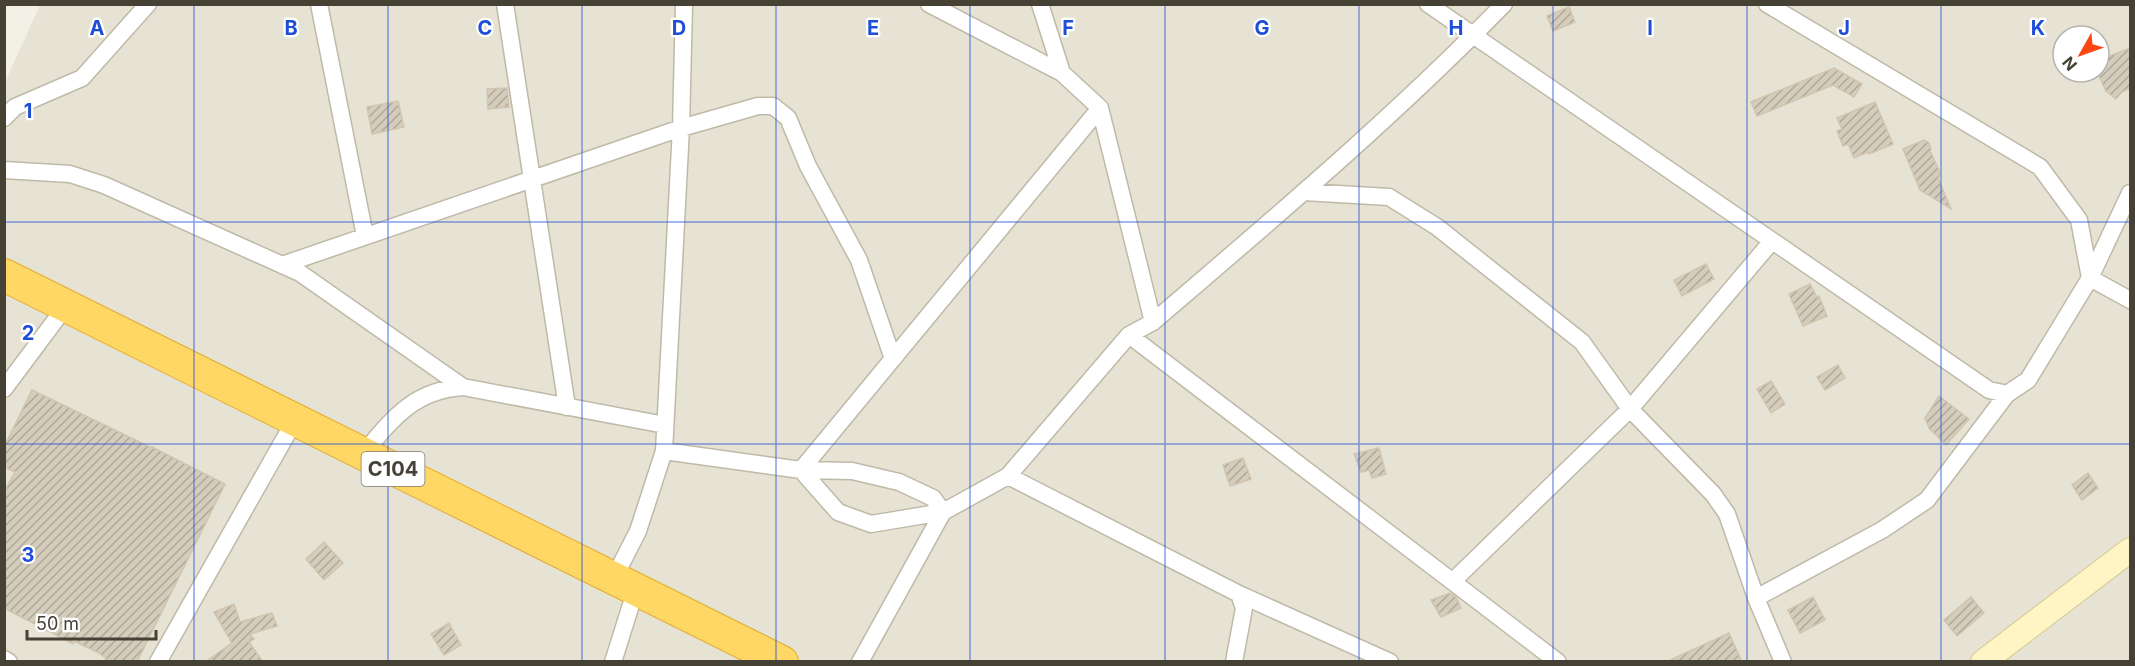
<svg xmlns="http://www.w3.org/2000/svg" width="2135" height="666" font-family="Inter,sans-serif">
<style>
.residential{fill:#e7e3d4;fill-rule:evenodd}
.building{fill:url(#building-hatch);stroke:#d0c5ae;stroke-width:1.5}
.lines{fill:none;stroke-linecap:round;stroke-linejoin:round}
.street-casing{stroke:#bfb9a8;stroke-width:19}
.secondary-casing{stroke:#d4c894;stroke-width:26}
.highway-casing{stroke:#e0ad32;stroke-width:34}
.street{stroke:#fff;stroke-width:16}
.secondary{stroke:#fff5c4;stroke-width:24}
.highway{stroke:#ffd765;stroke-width:32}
.grid{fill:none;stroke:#1d4ed8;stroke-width:1.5;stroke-opacity:0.55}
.labels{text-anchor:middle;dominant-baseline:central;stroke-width:4.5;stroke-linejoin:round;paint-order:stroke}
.shield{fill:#fff;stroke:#7e7a72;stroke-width:1.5}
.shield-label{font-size:20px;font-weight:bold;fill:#464135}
.grid-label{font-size:20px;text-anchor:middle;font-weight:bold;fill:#1d4ed8;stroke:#fff;stroke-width:4.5;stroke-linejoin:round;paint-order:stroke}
</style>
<defs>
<pattern id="building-hatch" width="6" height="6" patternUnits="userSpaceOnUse" patternTransform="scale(1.5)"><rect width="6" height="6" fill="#d5cdbb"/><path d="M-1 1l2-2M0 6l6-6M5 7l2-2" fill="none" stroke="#afa899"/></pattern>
</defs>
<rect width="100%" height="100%" fill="#f3f0e6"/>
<path class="residential" d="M40,5H2130V661L5,662V82ZM2063,36H2099V72H2063Z"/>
<path class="building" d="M1569,7L1575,22L1553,31L1547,16Z
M2130,48V88L2122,92L2116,99L2106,91L2099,76V60Z
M1834,68L1862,84L1854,97L1833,85L1757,116L1751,102Z
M507,88L509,107L488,109L487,89Z
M398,101L404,127L372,134L367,107Z
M1875,102L1893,144L1869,154L1868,152L1854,158L1848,144L1843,146L1837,131L1842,129L1837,118Z
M1924,140L1929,143L1931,149L1930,151L1939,170L1940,175L1938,178L1951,209L1920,190L1903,149Z
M1706,264L1714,279L1682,296L1674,280Z
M1810,284L1817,297L1819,296L1827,316L1803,326L1789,294Z
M1838,365L1845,378L1825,390L1817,377Z
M1771,381L1785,404L1771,413L1757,389Z
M32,390L152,448V447L225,484L137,662H104L106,658L97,652L74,641L73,644L4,608V492L15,472L4,467V447Z
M1939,396L1969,419L1946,445L1929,428L1925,418Z
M1379,448L1386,474L1372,478L1369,470L1361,472L1354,454Z
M1243,458L1251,479L1230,486L1223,465Z
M2088,473L2098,488L2082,500L2072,485Z
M324,542L343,563L324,580L306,559Z
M1450,593L1456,597L1461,608L1441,617L1431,600Z
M1813,597L1825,620L1800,633L1788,610Z
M1971,597L1984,613L1957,636L1944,620Z
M234,604L240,622L272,613L277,626L250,634L254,639L249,642L263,662H205L232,643L214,612Z
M449,623L461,645L444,655L431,634Z
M1729,633L1742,662H1666Z"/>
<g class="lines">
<defs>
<path id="street" d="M319,4L365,236
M505,4L567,407
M929,4L1062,73L1100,108L1153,322
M1040,4L1062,73
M1428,4L1989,390L2007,394L2028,380L2090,278L2130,193
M1767,4L2040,167L2079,220L2090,278L2130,300
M4,118L15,107L82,78L148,4
M4,170L70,174L104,185L300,273L463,387
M1304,192L1389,197L1437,227L1582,342L1630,409L1713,494L1727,514L1756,598L1783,662
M282,265L681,128L758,106H773L788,118L808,166L859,260L893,359
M1129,335L1558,662
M4,389L66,306
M664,451L801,470L1100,108
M363,454C392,419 414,390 463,387L665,425
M801,470L838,512L871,524L943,512L1008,476L1129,335L1153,322C1273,219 1394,117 1504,4
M801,470L852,471L899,482L933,498L943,512L860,662
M1008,476L1239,594L1244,608L1234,662
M614,578L638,531L664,451L681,128L684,4
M1453,581L1630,409L1772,241
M1239,594L1390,662
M1756,598L1882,530L1927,500L2007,394
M4,659L9,662
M158,662L295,420
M613,662L636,589"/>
<path id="secondary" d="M1983,662L2130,550"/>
<path id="highway" d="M4,275L782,662"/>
</defs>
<use href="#street" class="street-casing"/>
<use href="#secondary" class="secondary-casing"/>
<use href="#highway" class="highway-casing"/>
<use href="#street" class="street"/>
<use href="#secondary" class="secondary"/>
<use href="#highway" class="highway"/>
</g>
<path class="grid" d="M194,4V662M388,4V662M582,4V662M776,4V662M970,4V662M1165,4V662M1359,4V662M1553,4V662M1747,4V662M1941,4V662M4,222H2130M4,444H2130"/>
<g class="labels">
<rect class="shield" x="361.5" y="452" width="63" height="34" rx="4.5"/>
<g class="shield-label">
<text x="393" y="469">C104</text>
</g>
</g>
<g class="grid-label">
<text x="97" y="35">A</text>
<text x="291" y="35">B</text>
<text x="485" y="35">C</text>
<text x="679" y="35">D</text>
<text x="873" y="35">E</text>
<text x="1068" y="35">F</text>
<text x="1262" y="35">G</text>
<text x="1456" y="35">H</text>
<text x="1650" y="35">I</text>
<text x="1844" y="35">J</text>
<text x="2038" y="35">K</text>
<text x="28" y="118">1</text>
<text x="28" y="340">2</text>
<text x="28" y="562">3</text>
</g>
<rect width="2135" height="666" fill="none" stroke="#464135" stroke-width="12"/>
<g transform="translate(2081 54) rotate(230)"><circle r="28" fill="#ffffff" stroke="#b5b3ae" stroke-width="1.5"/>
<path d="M0-4.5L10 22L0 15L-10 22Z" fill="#fe4612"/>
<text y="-9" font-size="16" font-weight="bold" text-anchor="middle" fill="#464135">N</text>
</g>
<path d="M27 630v9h129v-9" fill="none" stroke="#464135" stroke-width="3"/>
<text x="36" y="630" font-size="18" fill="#464135" stroke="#ffffff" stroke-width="4.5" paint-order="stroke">50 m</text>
</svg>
